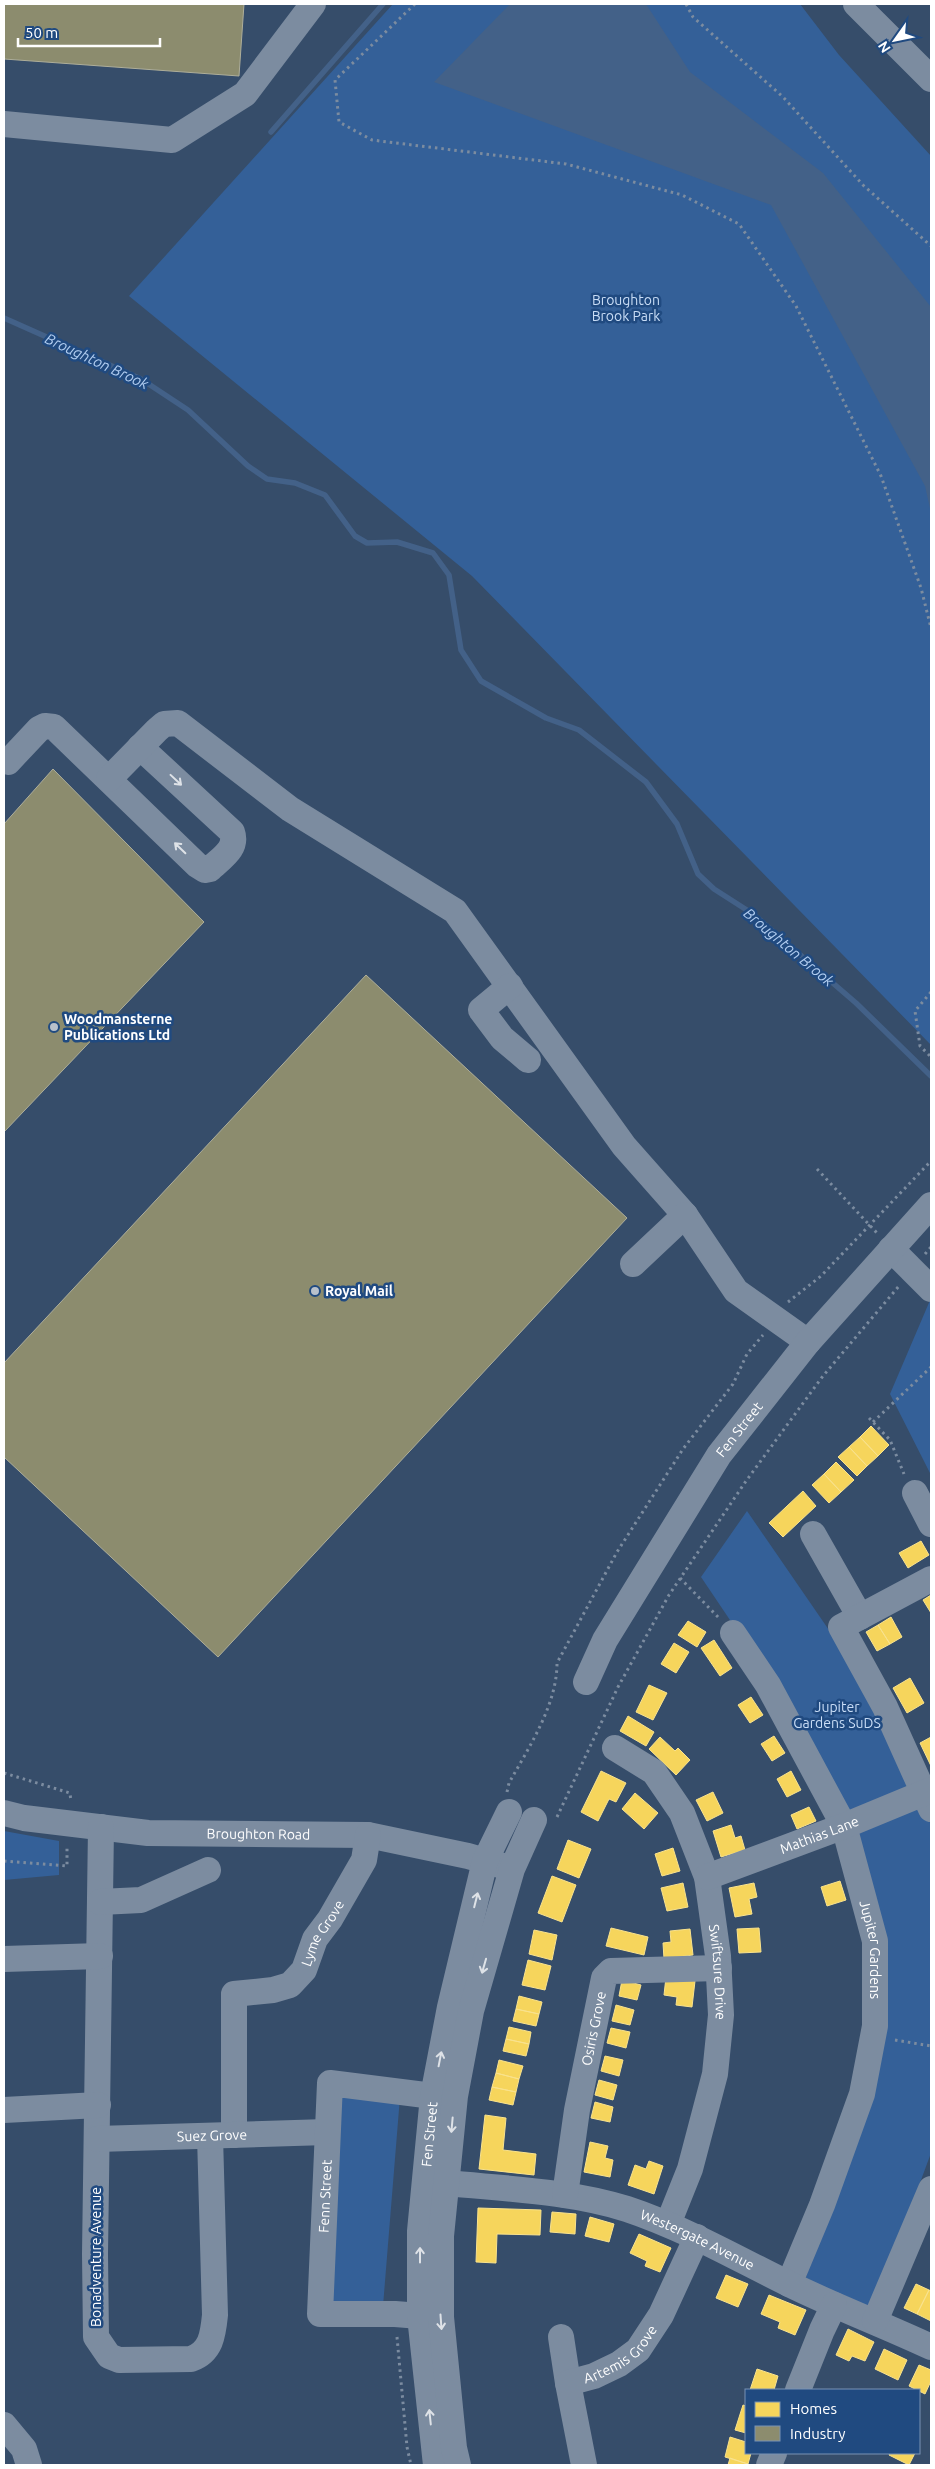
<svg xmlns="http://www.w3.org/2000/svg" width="935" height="2469" font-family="Ubuntu,sans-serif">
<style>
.green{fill:#346098}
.water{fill:#436188}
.homes{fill:#f6d55c;stroke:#f9e28d}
.industry{fill:#8c8c6e;stroke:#aeae9a}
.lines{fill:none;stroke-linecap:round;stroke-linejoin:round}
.stream{stroke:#436188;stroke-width:5.5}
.path{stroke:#7c8ca0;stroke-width:3;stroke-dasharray:2.5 4;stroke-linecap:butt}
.minor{stroke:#7c8ca0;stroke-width:26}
.oneway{stroke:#dee2e7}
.poi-dot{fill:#b9c1cb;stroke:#204a80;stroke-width:2}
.labels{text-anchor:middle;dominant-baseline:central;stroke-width:5;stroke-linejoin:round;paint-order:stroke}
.park-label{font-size:14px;fill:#c9ddf6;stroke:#204a80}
.poi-label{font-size:14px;font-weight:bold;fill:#fff;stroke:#204a80;text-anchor:start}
.street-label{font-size:14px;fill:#fff;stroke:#204a80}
.water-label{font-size:15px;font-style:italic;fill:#b1cdf0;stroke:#204a80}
</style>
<rect width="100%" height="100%" fill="#364d6a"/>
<path class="green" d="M393,4H800L839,55L931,156V1045L472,576L129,296Z
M931,1298V1475L890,1394Z
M747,1511L831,1633L907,1766L931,1825V2153L880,2291L871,2304L862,2307L805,2280L871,2080L868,1886L734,1626L701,1577Z
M4,1831L59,1841V1875L4,1880Z
M337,2090L400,2097L383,2306L328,2308Z"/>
<path class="water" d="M510,4H646L690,72L823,173L931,307V513L925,486L771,205L434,82Z"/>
<path class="homes" d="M871,1426L889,1445L878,1456L860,1437Z
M860,1437L878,1456L867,1466L849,1447Z
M849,1447L867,1466L857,1476L838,1457Z
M836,1462L854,1480L841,1492L824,1474Z
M824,1474L841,1492L829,1503L812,1485Z
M803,1491L816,1506L783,1537L769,1523Z
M921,1541L929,1555L908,1568L899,1553Z
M931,1595V1613L923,1600Z
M891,1617L902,1637L890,1644L878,1625Z
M688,1621L706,1632L697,1647L678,1635Z
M878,1625L890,1644L877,1651L866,1632Z
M714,1640L732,1668L720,1676L701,1648Z
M674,1643L689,1652L676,1673L661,1664Z
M910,1678L924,1703L907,1713L893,1688Z
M649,1685L667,1693L653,1720L636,1712Z
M751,1697L763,1715L750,1723L738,1705Z
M628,1716L654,1732L646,1746L620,1731Z
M774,1736L785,1753L772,1761L761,1744Z
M660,1737L675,1751L678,1748L690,1760L676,1775L649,1749Z
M931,1737V1766L920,1743Z
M601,1771L626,1783L616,1802L609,1799L598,1821L581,1812Z
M791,1771L801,1790L787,1797L777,1779Z
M713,1792L723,1813L707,1821L696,1800Z
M635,1793L658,1813L644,1829L622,1809Z
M809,1807L816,1821L797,1829L791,1815Z
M731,1825L735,1838L741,1836L745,1850L721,1857L713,1831Z
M568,1840L591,1849L579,1878L557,1869Z
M673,1848L680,1871L662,1876L655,1854Z
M552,1876L576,1885L562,1922L538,1913Z
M840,1881L846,1900L827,1906L821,1887Z
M683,1883L688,1907L667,1911L661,1888Z
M754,1883L757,1897L749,1899L752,1914L735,1917L729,1888Z
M611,1928L648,1937L644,1955L606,1946Z
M759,1928L761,1952L739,1953L737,1929Z
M690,1929L693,1955L664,1959L663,1943L671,1942L670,1931Z
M534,1930L557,1935L552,1960L529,1954Z
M528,1960L551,1966L545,1990L522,1985Z
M666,1977L695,1981L692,2007L676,2005L677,1997L664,1995Z
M622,1980L641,1985L637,2000L619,1996Z
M519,1996L542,2002L539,2014L516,2009Z
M616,2005L634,2010L630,2025L612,2021Z
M516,2009L539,2014L536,2026L513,2021Z
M509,2027L531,2032L529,2044L506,2039Z
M611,2028L630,2032L626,2048L607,2043Z
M506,2039L529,2044L526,2056L503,2051Z
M605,2056L623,2060L619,2076L601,2071Z
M499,2060L523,2066L519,2079L496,2073Z
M496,2073L519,2079L516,2092L492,2087Z
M599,2080L617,2085L613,2100L595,2095Z
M492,2087L516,2092L513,2105L489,2100Z
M595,2102L613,2107L610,2122L591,2118Z
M485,2115L506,2118L503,2150L536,2154L534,2175L479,2169Z
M590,2142L608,2146L605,2158L613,2160L610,2177L584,2172Z
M649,2161L663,2166L654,2194L628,2185L635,2165L646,2169Z
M478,2208L541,2210L540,2235L497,2234L496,2263L476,2262Z
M552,2212L576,2214L575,2234L550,2232Z
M590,2217L614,2224L609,2242L585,2236Z
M639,2234L671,2248L660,2272L645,2266L647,2261L630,2253Z
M726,2275L748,2284L738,2307L716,2298Z
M916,2284L929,2290L917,2314L904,2308Z
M929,2290L931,2291V2321L917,2314Z
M769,2295L806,2310L795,2335L778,2328L780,2322L761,2314Z
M848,2329L874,2342L865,2361L852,2356L849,2361L836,2355Z
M884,2349L907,2360L898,2380L875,2369Z
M919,2365L931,2370V2381L925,2394L909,2386Z
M757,2369L778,2376L774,2390H750Z
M743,2405L746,2406V2433L735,2430Z
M730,2437L746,2442V2453H751L748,2464L725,2457Z
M890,2453H915L909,2465L889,2455Z
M730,2458L748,2464L747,2465H728Z"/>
<path class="industry" d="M4,4H244L239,76L4,59Z
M53,769L204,922L4,1132V824Z
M366,975L627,1218L218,1657L4,1457V1363Z"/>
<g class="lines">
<path class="stream" d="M271,132L383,4
M4,318L141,379L188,410L248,466L267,479L295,483L325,495L355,536L367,543L397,542L433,553L449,575L461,650L481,681L546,718L579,730L646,782L677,824L698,874L714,889L753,914L856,1003L931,1076"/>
<path class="path" d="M415,4L335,80L339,122L372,140L566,164L682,195L739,224L796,306L881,476L921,588L931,628
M686,4L693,17L783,97L863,185L931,246
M931,992L915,1011L920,1046L931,1057
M817,1169L877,1233
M925,1254L931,1247
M788,1302L821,1276L931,1161
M869,1418L890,1440L904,1474
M873,1422L931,1367
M680,1578L719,1618
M4,1773L70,1793L71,1802
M507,1792L509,1783C529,1747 557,1705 557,1663L617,1552L683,1449L733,1384L747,1354L763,1335
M557,1817L618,1687L669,1595L746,1481L823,1376L899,1286
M4,1861L67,1866V1845
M895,2040L931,2046
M397,2337L407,2447L411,2465"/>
<g class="minor">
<path d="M856,4L931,79"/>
<path d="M4,124L172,140L245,94L313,4"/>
<path d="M8,762L39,729L45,726L54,727L197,865L205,870L210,869C221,858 238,849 232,832L140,747"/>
<path d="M109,779L157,730L164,724L178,723L290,809L455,911L624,1146L685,1215L736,1291L808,1342"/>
<path d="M510,986L481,1010L502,1038L528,1060"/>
<path d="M891,1249L931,1289"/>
<path d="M633,1264L685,1215"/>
<path d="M915,1493L931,1524"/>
<path d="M813,1534L860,1617"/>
<path d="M931,1579L841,1627L885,1707L931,1809"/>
<path id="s1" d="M733,1633L768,1685L844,1826L875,1941V2026L862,2094L822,2205L789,2284"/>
<path id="s2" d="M586,1682L605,1640L719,1455L808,1342L931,1205"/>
<path id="s3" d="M615,1748L654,1772L682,1813L707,1877L718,1956L721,2015L715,2074L690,2169L668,2224"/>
<path id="s4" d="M4,1813L24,1818L148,1833L368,1835L468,1856L503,1866"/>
<path d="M101,1827L95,2254L96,2337L109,2356L119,2360L191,2359C211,2352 213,2335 215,2315L210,2136"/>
<path id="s5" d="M707,1877L844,1826L931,1790"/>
<path d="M100,1902L141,1900L208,1870"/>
<path d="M4,1959L100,1956"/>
<path d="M4,2110L98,2105"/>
<path id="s6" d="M234,2135V1994L273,1990L290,1985L304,1970L315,1939L330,1919L364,1860L368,1835"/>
<path id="s7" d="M97,2139L327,2132"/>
<path id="s8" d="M447,2183C507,2189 570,2191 627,2209C684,2228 736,2258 789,2284C836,2307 884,2325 931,2347"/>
<path id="s9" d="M565,2195L577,2110L604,1978L611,1971L719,1968"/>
<path id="s10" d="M420,2316L395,2314H320L330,2083L433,2096"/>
<path d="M875,2321L931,2189"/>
<path d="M561,2337L568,2383"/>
<path d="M798,2390L822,2330L834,2305"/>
<path d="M4,2425L24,2449L29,2465"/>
<path id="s11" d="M436,2465L420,2316V2231L433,2096L450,2007L485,1861L509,1812"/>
<path d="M458,2465L454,2448L441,2317V2236L455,2096L471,2011L512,1869L534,1820"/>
<path id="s12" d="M584,2465L568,2383L594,2376L619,2364L638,2350L661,2315L697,2237"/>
<path d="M769,2465L774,2453"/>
</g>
</g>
<defs><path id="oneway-shaft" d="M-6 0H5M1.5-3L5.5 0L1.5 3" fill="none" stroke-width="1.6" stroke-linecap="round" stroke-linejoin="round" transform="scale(1.25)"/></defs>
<g class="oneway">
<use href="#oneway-shaft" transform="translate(176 780) rotate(43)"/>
<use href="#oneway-shaft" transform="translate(180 848) rotate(-136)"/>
<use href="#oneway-shaft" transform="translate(476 1900) rotate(-76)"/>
<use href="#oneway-shaft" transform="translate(484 1966) rotate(106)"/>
<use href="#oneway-shaft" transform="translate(440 2059) rotate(-79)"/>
<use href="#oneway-shaft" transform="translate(452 2125) rotate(95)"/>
<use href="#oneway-shaft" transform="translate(420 2255) rotate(-90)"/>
<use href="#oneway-shaft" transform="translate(441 2322) rotate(86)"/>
<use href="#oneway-shaft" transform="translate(430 2417) rotate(-96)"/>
</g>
<g class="poi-dot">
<circle cx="54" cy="1027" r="5"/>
<circle cx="315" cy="1291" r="5"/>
</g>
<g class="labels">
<g class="park-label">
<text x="626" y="300">Broughton<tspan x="626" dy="16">Brook Park</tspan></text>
<text x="837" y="1707">Jupiter<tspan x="837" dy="16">Gardens SuDS</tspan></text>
</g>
<g class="poi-label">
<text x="64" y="1019">Woodmansterne<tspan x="64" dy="16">Publications Ltd</tspan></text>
<text x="325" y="1291">Royal Mail</text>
</g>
<g class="street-label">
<text stroke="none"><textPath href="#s2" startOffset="296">Fen Street</textPath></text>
<text stroke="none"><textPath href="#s4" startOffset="256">Broughton Road</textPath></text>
<text stroke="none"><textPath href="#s5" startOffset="120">Mathias Lane</textPath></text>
<text stroke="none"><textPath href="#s6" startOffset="260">Lyme Grove</textPath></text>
<text stroke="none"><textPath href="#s1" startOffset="350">Jupiter Gardens</textPath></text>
<text stroke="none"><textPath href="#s3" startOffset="260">Swiftsure Drive</textPath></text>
<text stroke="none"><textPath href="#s9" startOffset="169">Osiris Grove</textPath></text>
<text stroke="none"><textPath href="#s11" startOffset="332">Fen Street</textPath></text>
<text stroke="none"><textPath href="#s7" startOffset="115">Suez Grove</textPath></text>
<text stroke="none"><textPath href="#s10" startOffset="218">Fenn Street</textPath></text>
<text stroke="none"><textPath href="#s8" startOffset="259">Westergate Avenue</textPath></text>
<text transform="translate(96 2257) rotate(-90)">Bonadventure Avenue</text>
<text stroke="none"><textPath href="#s12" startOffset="145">Artemis Grove</textPath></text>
</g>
<g class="water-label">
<text transform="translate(97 361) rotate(25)">Broughton Brook</text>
<text transform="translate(789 947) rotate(40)">Broughton Brook</text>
</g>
</g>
<rect width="935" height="2469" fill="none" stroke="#ffffff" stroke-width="10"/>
<rect x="745" y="2389" width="175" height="65" fill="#204a80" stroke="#7992b3"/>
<rect x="755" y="2402" width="25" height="15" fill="#f6d55c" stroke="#7992b3"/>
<text x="790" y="2414" font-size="15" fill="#ffffff">Homes</text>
<rect x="755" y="2426" width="25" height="15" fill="#8c8c6e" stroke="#7992b3"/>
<text x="790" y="2439" font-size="15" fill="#ffffff">Industry</text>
<g transform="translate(895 40) rotate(237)" stroke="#204a80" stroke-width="4" paint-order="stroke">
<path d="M0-4L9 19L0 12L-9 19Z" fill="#ffffff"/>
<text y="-8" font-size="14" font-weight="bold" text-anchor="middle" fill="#ffffff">N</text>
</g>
<path d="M18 38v8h142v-8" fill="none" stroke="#ffffff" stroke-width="2.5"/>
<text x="25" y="38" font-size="15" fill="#ffffff" stroke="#204a80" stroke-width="4" paint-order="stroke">50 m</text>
</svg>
